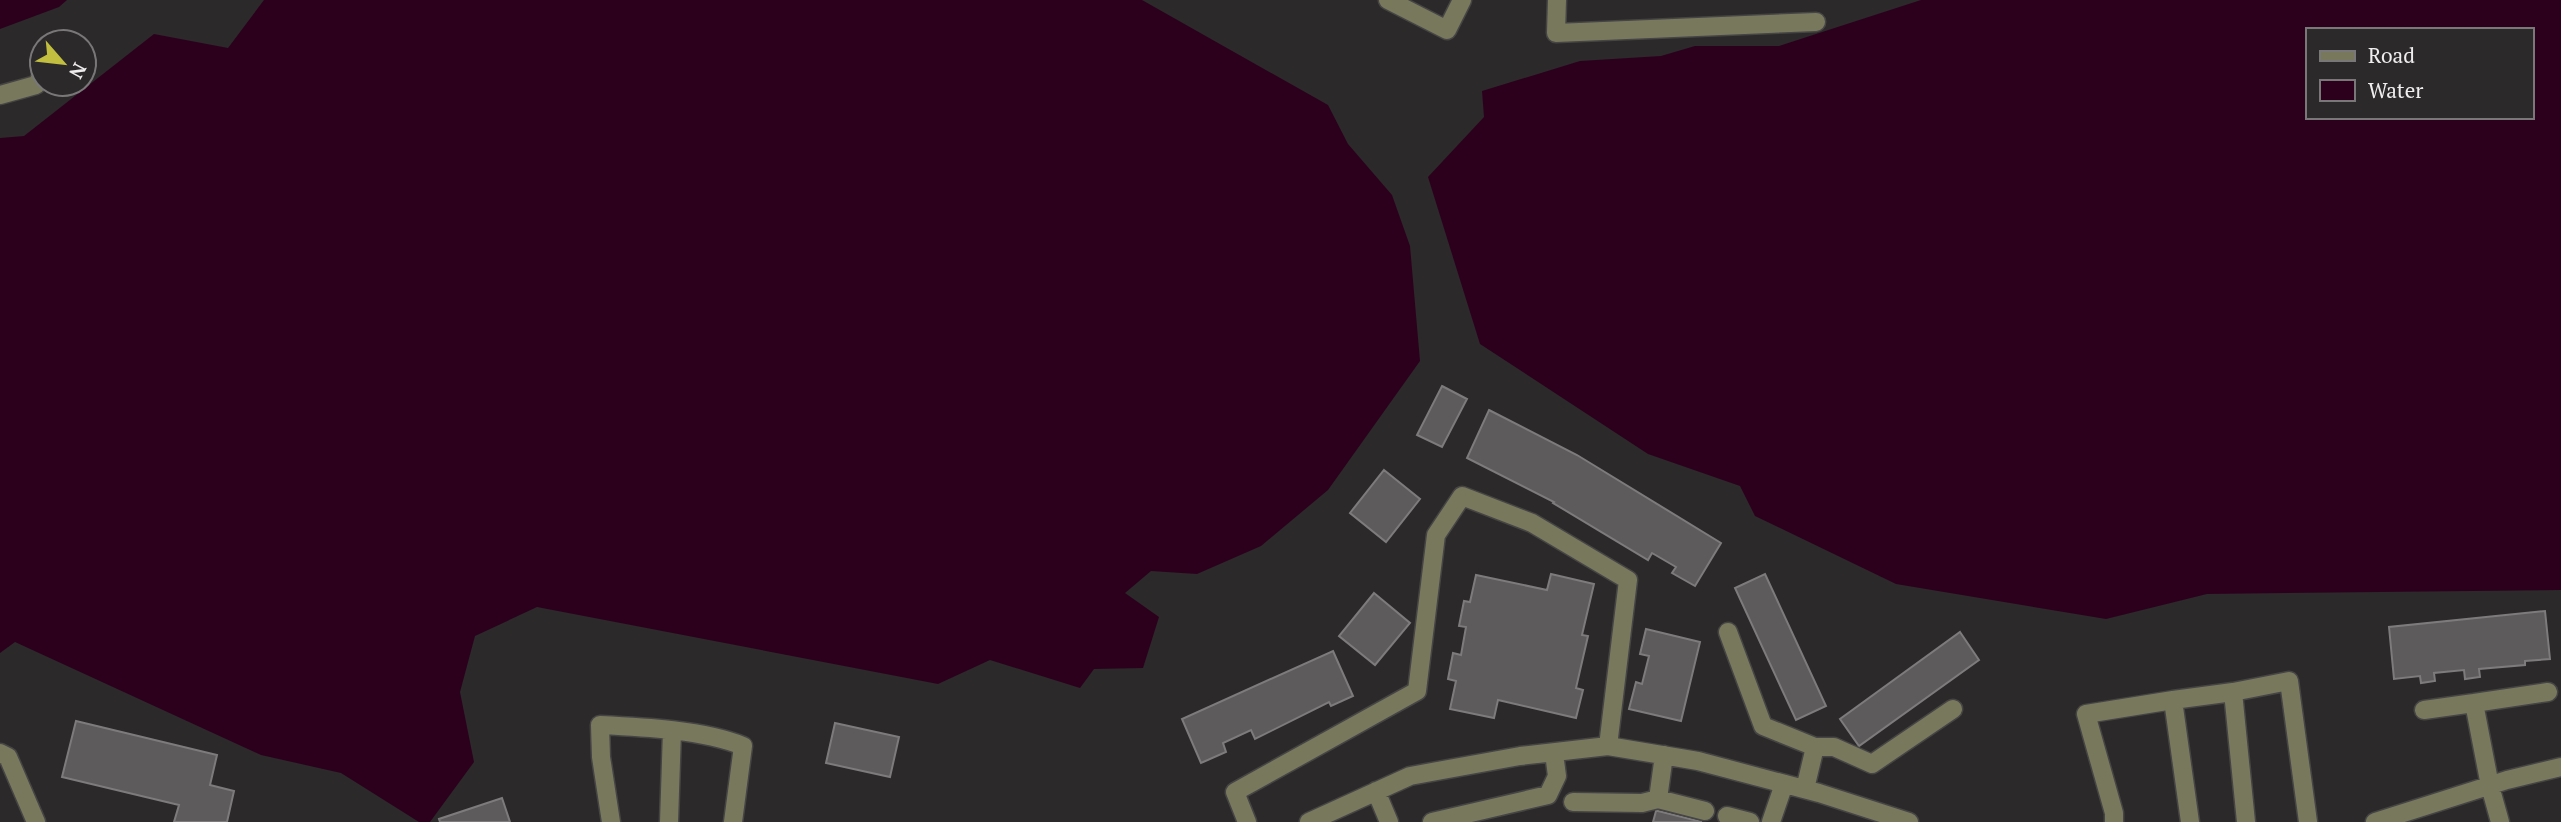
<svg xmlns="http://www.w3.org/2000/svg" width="2561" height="822" font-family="'PT Serif',serif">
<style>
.water{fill:#2c001d;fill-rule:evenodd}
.building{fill:#5e5b5c;stroke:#7e7b7c;stroke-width:2}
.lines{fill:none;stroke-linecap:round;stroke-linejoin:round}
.minor-casing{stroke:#464445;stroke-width:21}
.minor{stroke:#78785d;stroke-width:18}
</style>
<rect width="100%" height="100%" fill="#2b292a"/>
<path class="water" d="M0,0H67L59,7L0,29Z
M264,0H1142L1328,105L1348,144L1392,195L1410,246L1420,361L1328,490L1261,546L1197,574L1151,571L1125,593L1159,617L1143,668L1094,669L1080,688L990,660L938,684L537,607L475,636L460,692L474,762L430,822H419L341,773L261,755L15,642L0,653V138L24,136L154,34L228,48Z
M1921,0H2561V590L2207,594L2106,619L1896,584L1755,516L1740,486L1648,454L1480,344L1428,177L1484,117L1482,91L1580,61L1661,56L1695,46H1779ZM2307,30H2531V117H2307Z"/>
<path class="building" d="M1442,386L1467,399L1442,447L1417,435Z
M1489,410L1577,455L1721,543L1695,586L1672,573L1676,567L1652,553L1648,560L1553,503L1554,502L1467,458Z
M1384,470L1420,499L1386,542L1350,513Z
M1551,574L1594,584L1582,635L1588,636L1576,688L1583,690L1576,718L1498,700L1494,718L1450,709L1456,681L1448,679L1453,653L1461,655L1466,627L1459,626L1464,601L1470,602L1476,575L1547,590Z
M1765,574L1826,706L1796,720L1735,588Z
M1374,593L1410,623L1375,665L1339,636Z
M2545,611L2550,659L2525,661V665L2479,669L2480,677L2465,679L2464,670L2434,673L2435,681L2421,683L2420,676L2394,679L2389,627Z
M1646,629L1700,642L1681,721L1629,709L1636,682L1642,684L1649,656L1640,654Z
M1960,632L1979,660L1859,746L1840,719Z
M1333,651L1353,696L1331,706L1329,702L1255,739L1251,730L1223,743L1226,752L1201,763L1182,719Z
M76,721L217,755L210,785L234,791L227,822H174L179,805L62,777Z
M835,723L899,737L890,777L826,763Z
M502,798L510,822H440L439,819Z
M1656,811H1658L1702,822H1653Z"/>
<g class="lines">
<defs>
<path id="minor" d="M1388,0L1447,30L1462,0
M1557,0L1556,33L1816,22
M0,95L36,85L42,76
M1728,632L1763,726L1815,747L1805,789
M2233,692L2289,681L2308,822
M2474,703L2548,692
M2424,710L2474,703L2490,786L2500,822
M1815,747H1834L1872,764L1953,709
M0,753L8,757L36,822
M1376,791L1389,822
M1658,799L1705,811
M1573,802L1642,803L1658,799L1664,755
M1727,816L1750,822
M611,822L601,757L600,725C643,727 704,730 743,746L733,822
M669,822L672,731
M1247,822L1235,792L1417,691L1436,535L1462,496L1532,523L1628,580L1608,746
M1309,822L1410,776L1520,756L1608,746L1698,761L1819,793L1909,822
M1432,822L1548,795L1557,776L1554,753
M1771,822L1784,784
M2114,822V813L2086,714L2173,700
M2190,822L2173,700L2233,692L2246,822
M2375,822L2507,780L2561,767"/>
</defs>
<use href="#minor" class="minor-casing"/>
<use href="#minor" class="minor"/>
</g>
<rect x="2306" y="28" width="228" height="91" fill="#2b292a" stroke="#797778" stroke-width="2"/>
<rect x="2320" y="51" width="35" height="10" fill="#78785d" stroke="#797778" stroke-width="2"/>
<text x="2368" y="63" font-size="21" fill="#efedee">Road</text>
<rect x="2320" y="80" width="35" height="21" fill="#2c001d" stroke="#797778" stroke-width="2"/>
<text x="2368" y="98" font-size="21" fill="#efedee">Water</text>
<g transform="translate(63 63) rotate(118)"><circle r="33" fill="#2b292a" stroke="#797778" stroke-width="2"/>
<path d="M0-5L12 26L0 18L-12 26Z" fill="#c1be40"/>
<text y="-10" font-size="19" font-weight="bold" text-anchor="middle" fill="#efedee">N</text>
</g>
</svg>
